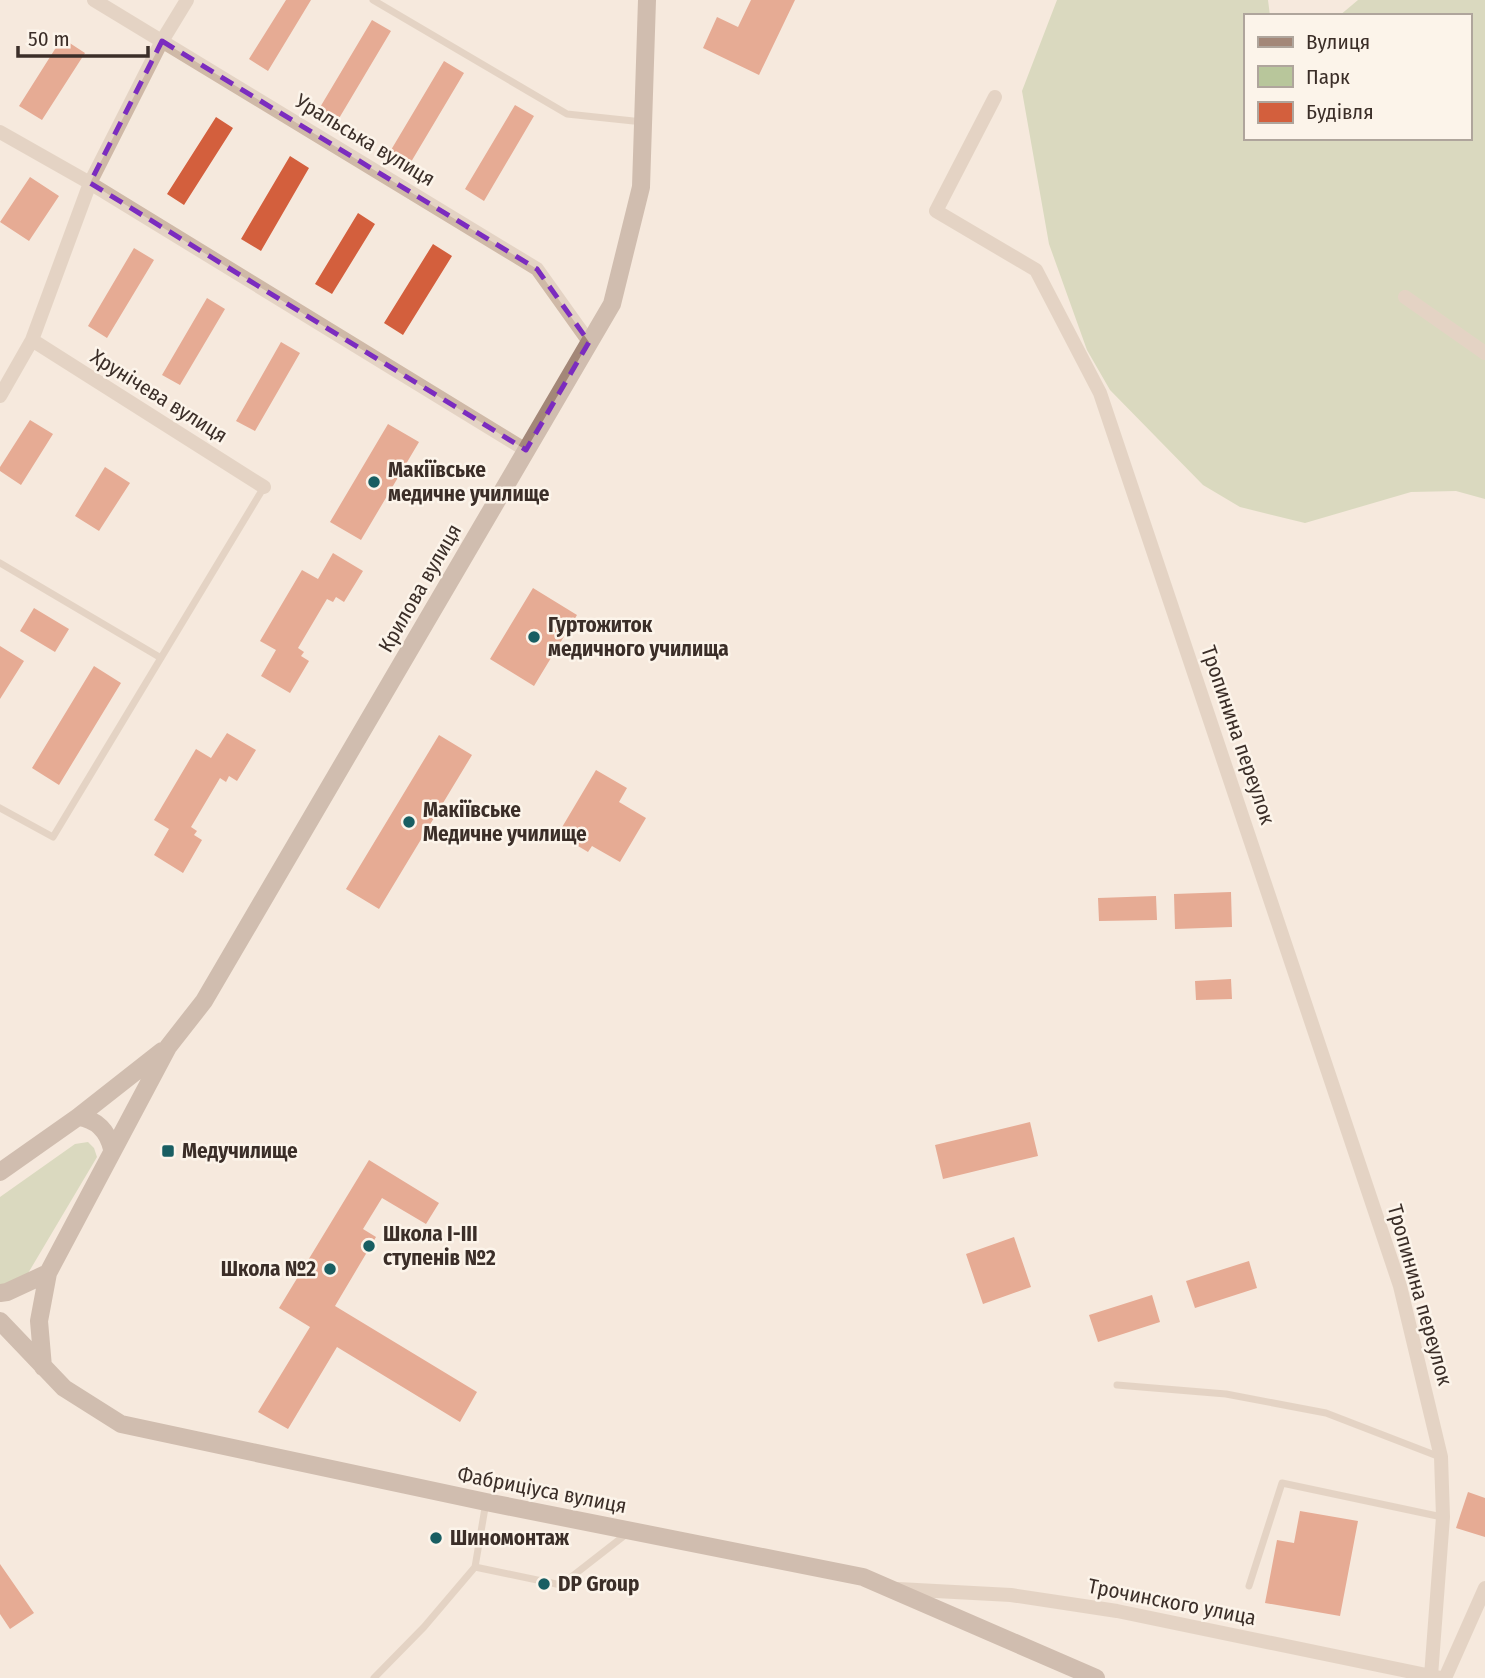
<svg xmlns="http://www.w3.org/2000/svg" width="1485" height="1678" font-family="'Fira Sans Condensed',sans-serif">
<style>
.green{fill:#b8c69b}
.building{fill:#d35f3d}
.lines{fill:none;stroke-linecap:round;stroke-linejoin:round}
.service{stroke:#cfb9a7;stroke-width:7}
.minor{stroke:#cfb9a7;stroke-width:14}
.secondary{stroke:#a38778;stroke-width:18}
.marked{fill:none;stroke:#7b2cbf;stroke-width:5;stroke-dasharray:14 9;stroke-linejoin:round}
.poi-dot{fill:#195e62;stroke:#fcf4ea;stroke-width:2.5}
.labels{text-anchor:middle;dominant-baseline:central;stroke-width:5;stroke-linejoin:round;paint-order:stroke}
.street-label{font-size:21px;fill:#3b2e28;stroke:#fcf4ea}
.poi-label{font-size:21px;font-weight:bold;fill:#3b2e28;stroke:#fcf4ea;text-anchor:start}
</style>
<rect width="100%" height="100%" fill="#f5e9dd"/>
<path class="green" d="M1057,0H1268L1270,16H1245V138H1469V16H1339L1358,0H1485V499L1456,491L1411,492L1305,523L1240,507L1203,485L1110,390L1087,350L1049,244L1022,91Z
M88,1142L94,1148L97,1157L27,1275L0,1287V1197L75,1144Z"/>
<path class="building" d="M286,0H311L268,71L249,59Z
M751,0H795L759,75L703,48L717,17L738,27Z
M372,20L391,31L338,120L319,109Z
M62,38L85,53L42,120L19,106Z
M444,61L464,73L411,162L391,150Z
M515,105L534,116L484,201L465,189Z
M216,117L233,128L184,205L167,194Z
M290,156L309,168L261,251L241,239Z
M30,177L59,196L29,241L0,222Z
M358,213L375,224L332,294L315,284Z
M433,244L452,256L403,335L384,323Z
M134,248L154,260L107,338L88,326Z
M207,298L225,309L180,385L162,375Z
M281,342L300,353L255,431L236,421Z
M30,420L53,434L21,485L0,471V467Z
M388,424L419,442L361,540L330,522Z
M105,467L130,483L99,531L75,516Z
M333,553L363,571L344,602L336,597L333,602L327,599L298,648L304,652L301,656L309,661L290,693L261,676L276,650L260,641L302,570L318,579Z
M533,588L577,615L534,686L490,659Z
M34,608L69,629L55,652L20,631Z
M0,646L24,661L0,699Z
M94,666L121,683L59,785L32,768Z
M227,733L256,750L237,781L229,776L226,782L220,778L191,827L197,831L194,835L202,840L183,873L154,855L169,829L154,820L196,749L211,758Z
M439,735L472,755L379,909L346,889Z
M596,770L627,788L619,802L646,818L620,862L592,846L588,852L558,834Z
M1231,892L1232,927L1175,929L1174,894Z
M1156,896L1157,920L1099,921L1098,898Z
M1231,979L1232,999L1196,1000L1195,981Z
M1030,1122L1038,1156L943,1179L935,1145Z
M369,1160L439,1203L426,1224L382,1198L363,1229L376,1237L335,1306L477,1392L460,1422L337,1347L288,1429L258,1412L310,1327L279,1308Z
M1014,1237L1031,1287L983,1304L966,1254Z
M1249,1261L1257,1288L1195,1308L1186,1281Z
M1152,1295L1160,1322L1098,1342L1089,1315Z
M1468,1492L1485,1498V1537L1456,1528Z
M1300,1511L1358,1521L1340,1616L1265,1603L1277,1540L1294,1543Z
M0,1564L34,1613L10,1629L0,1614Z"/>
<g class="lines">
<path class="service" d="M373,0L567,114L643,122
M0,563L161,658
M0,808L53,837L264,487
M1117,1385L1226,1394L1326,1413L1440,1457
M486,1502L475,1567L561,1585L629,1532
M1249,1586L1282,1483L1442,1517
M374,1678L424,1627L475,1567"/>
<path class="minor" d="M94,0L537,269L589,342
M995,97L936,211L1036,270L1100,393L1400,1286L1441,1457L1443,1517L1431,1676
M0,132L90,183L526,450
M1405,297L1485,353
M32,340L264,487
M0,396L32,340L90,183L162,41L187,0
M898,1589L1011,1595L1117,1611L1441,1678
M1445,1678L1485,1588"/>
<path class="secondary" d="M78,1117C97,1119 108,1132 112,1149
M0,1172L78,1117L162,1051
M0,1293L7,1292L48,1273
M0,1321L64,1388L121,1424L486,1502L863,1577L1096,1678
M43,1367L39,1321L48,1273L168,1047L204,1001L612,304L641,187L647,0"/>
</g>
<path d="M0 0H1485V1678H0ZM162,41L537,269L589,342L526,450L90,183Z" fill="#f5e9dd" fill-opacity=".55" fill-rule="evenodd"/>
<path class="marked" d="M162,41L537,269L589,342L526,450L90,183Z"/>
<g class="poi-dot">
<circle cx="374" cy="482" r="7"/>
<circle cx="534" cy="637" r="7"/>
<circle cx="409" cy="822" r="7"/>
<rect x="161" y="1144" width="14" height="14" rx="3.5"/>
<circle cx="369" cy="1246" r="7"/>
<circle cx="330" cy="1269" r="7"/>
<circle cx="436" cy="1538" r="7"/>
<circle cx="544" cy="1584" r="7"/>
</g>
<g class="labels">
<g class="street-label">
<text transform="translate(365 140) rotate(31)">Уральська вулиця</text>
<text transform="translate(159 396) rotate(32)">Хрунічева вулиця</text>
<text transform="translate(420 588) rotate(-60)">Крилова вулиця</text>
<text transform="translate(1238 735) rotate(71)">Тропинина переулок</text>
<text transform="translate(1420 1295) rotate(74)">Тропинина переулок</text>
<text transform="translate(542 1490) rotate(11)">Фабриціуса вулиця</text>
<text transform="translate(1172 1602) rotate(11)">Трочинского улица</text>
</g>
<g class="poi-label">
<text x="388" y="470">Макіївське<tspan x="388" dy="24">медичне училище</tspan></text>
<text x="548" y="625">Гуртожиток<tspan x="548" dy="24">медичного училища</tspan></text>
<text x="423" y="810">Макіївське<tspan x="423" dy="24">Медичне училище</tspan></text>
<text x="182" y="1151">Медучилище</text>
<text x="383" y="1234">Школа I-III<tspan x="383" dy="24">ступенів №2</tspan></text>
<text x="316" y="1269" text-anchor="end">Школа №2</text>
<text x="450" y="1538">Шиномонтаж</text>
<text x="558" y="1584">DP Group</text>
</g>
</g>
<rect x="1244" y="14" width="228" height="126" fill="#fcf4ea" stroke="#afa59c" stroke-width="2"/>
<rect x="1258" y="37" width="35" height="10" fill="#a38778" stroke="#afa59c" stroke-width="2"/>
<text x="1306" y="49" font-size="21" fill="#3b2e28">Вулиця</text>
<rect x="1258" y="66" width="35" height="21" fill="#b8c69b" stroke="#afa59c" stroke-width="2"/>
<text x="1306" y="84" font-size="21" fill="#3b2e28">Парк</text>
<rect x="1258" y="102" width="35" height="21" fill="#d35f3d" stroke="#afa59c" stroke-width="2"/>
<text x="1306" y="119" font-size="21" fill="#3b2e28">Будівля</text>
<path d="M18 46v10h130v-10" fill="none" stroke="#3b2e28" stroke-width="3.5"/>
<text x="28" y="46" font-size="21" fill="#3b2e28" stroke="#fcf4ea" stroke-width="5" paint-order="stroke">50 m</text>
</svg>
